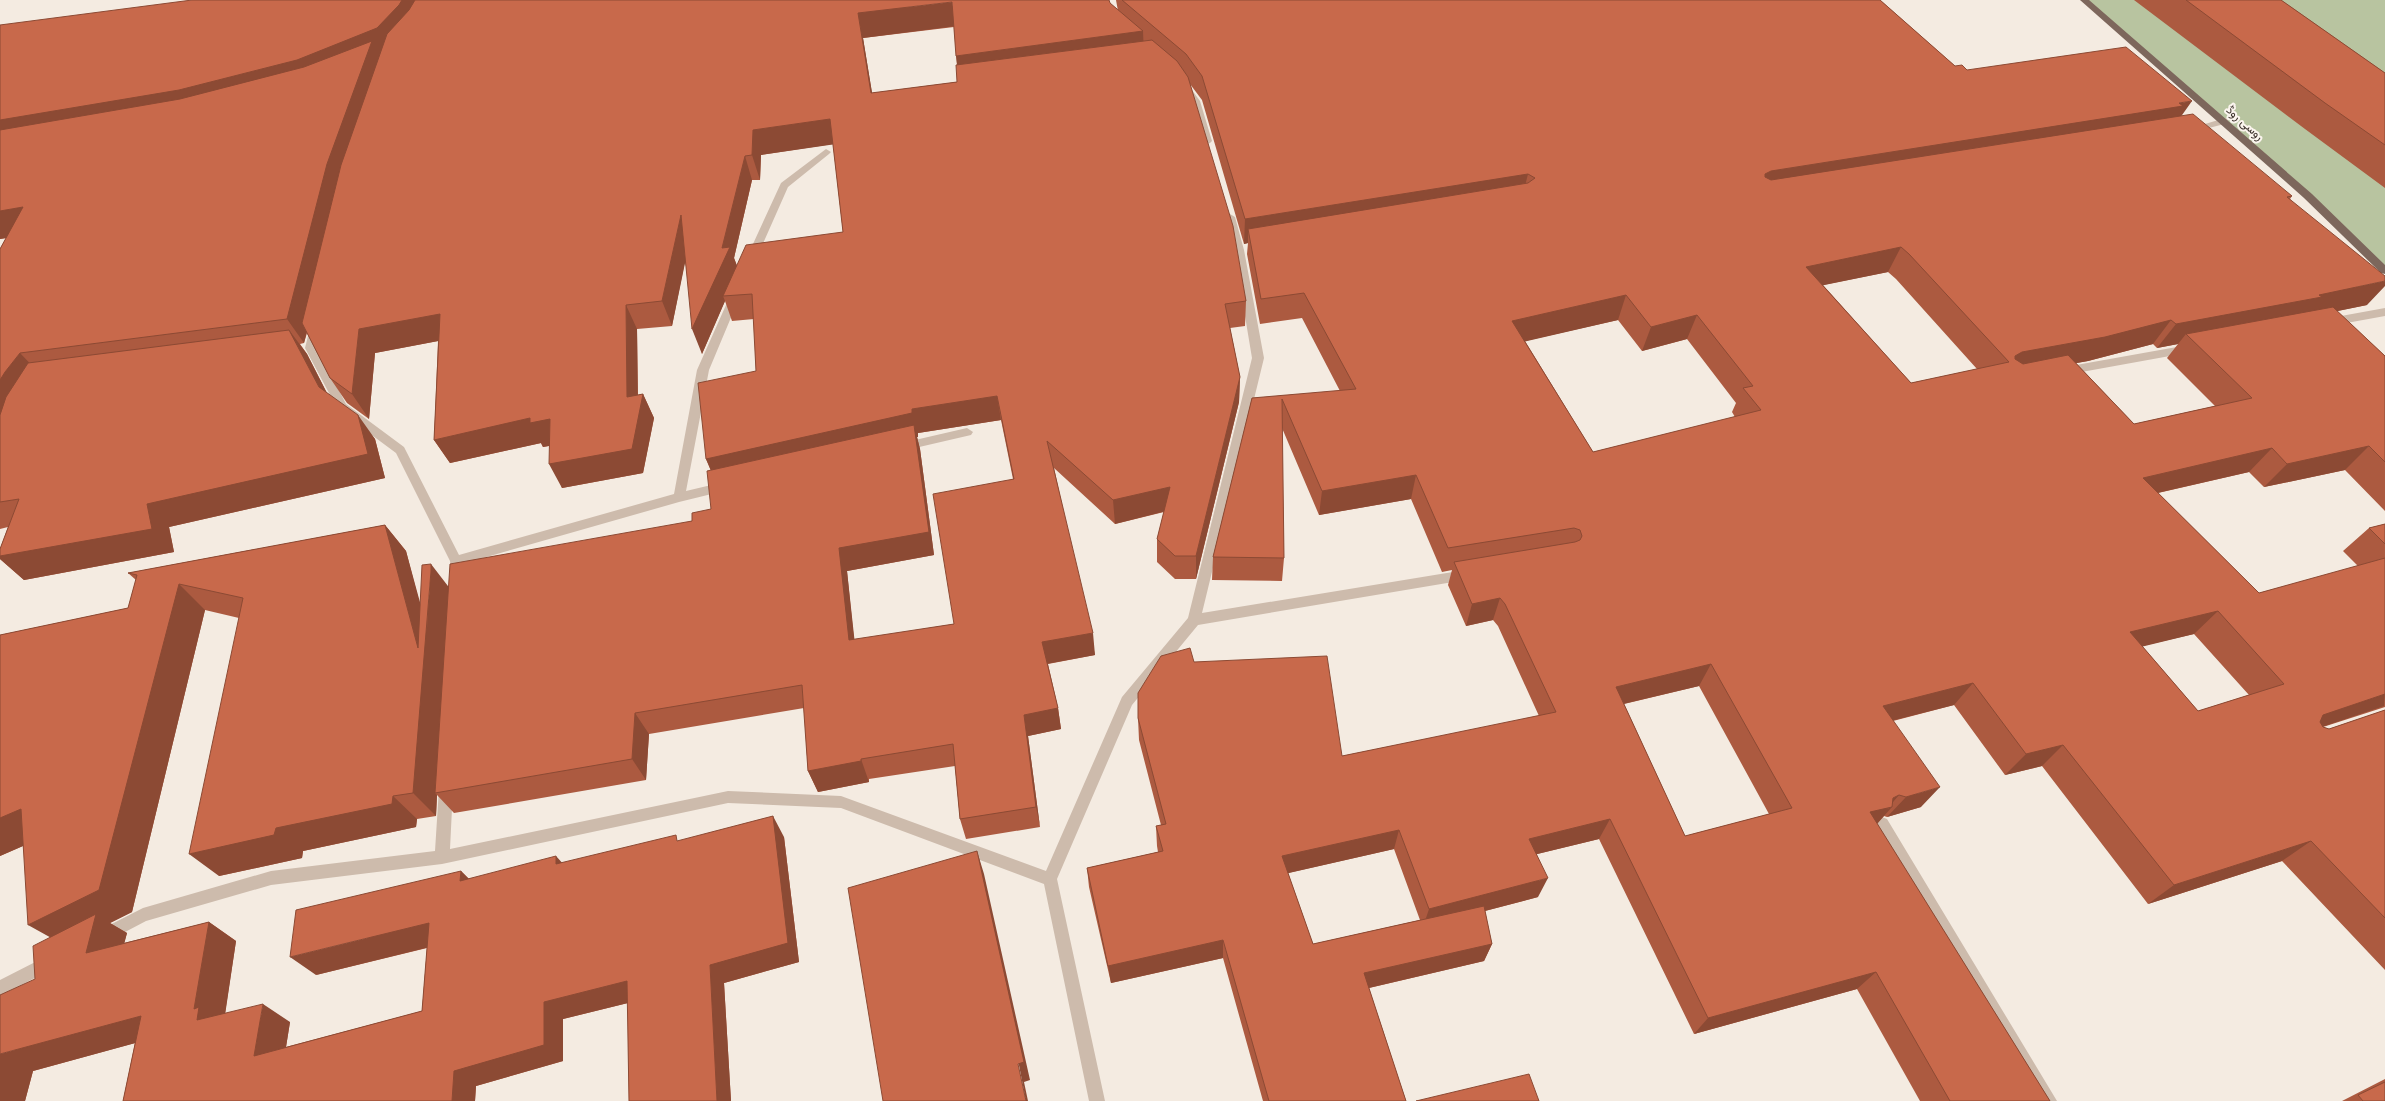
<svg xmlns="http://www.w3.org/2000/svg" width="2385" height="1101" font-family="Jost,Vazirmatn,sans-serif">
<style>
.green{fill:#b8c4a0}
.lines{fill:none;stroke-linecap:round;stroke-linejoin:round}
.minor{fill:#cdbbac;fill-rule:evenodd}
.major{fill:#7d675c;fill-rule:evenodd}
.wall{fill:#ac5a40;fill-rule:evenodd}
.shaded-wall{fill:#8c4a34}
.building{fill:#c8694b;stroke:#8c4a34;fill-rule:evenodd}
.labels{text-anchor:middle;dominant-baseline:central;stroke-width:4;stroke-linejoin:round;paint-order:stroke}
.far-street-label{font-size:12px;fill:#3b302b;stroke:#fbf5ee}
</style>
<rect width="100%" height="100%" fill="#f4ebe1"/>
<path class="green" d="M2084,0H2385V271L2308,196Z"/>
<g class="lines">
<path class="minor" d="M1186,85L1189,86L1200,101L1212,141L1210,143L1207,144L1202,141L1190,101L1181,88Z
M2225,118L2228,119V123L2190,133L2185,130Z
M826,149L831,152L829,154L788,187L757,257L756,259H748L747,257L781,183Z
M1230,214L1235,217L1244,250L1264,358L1202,613L1465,570L1469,571L1471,575L1469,579L1465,580L1198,625L1132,705L1057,879L1105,1101H1089L1044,884L841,808L728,803L442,864L271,885L146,921L108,941L103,943L98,941L95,936L98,931L143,908L271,871L435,851L439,788L441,783L446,782L451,783L453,788L450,849L728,791L841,796L1046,871L1122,697L1188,618L1252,358L1234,250L1225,217Z
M735,292L740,296L709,370L686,491L724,482L728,484L730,487L728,490L679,502L462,564L463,579L461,583H453L450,561L396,453L338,410L305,348L310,328L311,325H319L320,328L317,348L346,404L404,447L459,555L674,494L697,370L730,296Z
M2385,308V316L2330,326L2325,322L2330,318Z
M2188,345L2194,349L2192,352L2065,375L2059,371L2065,367Z
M967,428L973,432L971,435L902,451L896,447L902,443Z
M1882,817L1887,819L2057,1101H2040L1877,829L1875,824L1877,819Z
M49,955L54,958L57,963L54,968L0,996V980Z"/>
<path class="major" d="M2080,0H2089L2312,194L2385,265V274L2381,273L2304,198Z"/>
</g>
<path class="wall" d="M1116,0H1880L1955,66L1967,70L2182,116L2292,196L2290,199L2367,305L2337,311L2385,356V511L2345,470L2264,487L2249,472L2158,493L2259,593L2358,566L2343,551L2369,528L2385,524V707L2323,727L2329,729L2385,710V970L2282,861L2148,904L2042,766L2005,775L1954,705L1893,721L1921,807L1887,817L1884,816L1877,824L2050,1101H1920L1857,989L1694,1034L1599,839L1537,854L1538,897L1485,911L1492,944L1484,961L1369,988L1406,1101H1263L1223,958L1111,983L1089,887L1087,868L1158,852L1157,846L1156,826L1161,825L1139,740L1138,718L1194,662L1342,756L1539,716L1498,626L1493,620L1466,626L1448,585L1452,570L1442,572L1411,499L1319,515L1282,428L1284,558L1282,581L1212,580L1213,557L1252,398L1340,391L1302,318L1260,324L1247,254L1248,243L1244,244L1202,100L1190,84L1246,301L1245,326L1230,328L1240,377L1239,402L1196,579H1175L1157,562V539L1164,512L1115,524L1054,468L1095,655L1048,664L1058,708L1061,729L1028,736L1040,827L966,839L960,819L955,766L869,779V782L818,792L808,771L804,708L649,734L646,780L454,813L437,795L436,816L417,819L416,827L303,851L302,858L219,876L239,618L205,610L132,912L110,923L127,933L124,943L209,922L236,941L225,1013L290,1022L286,1047L422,1011L427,948L316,975L461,871L469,879L562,863L680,841L784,837L799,962L724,983L731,1101H629L628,1003L563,1019V1061L476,1086L475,1101H123L135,1043L33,1071L25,1101H0L35,979L50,937L23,846L0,856V635L128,608L136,580L128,573L385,525L406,551L420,605L448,587L692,521L711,509V471L706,459L756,371L754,319L732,321L725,301L702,354L685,261L672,326L637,329L638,395L643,394L654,418L643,473L562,488L549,446L543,447L541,443L450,463L434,440L438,341L375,353L369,419L347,403L330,378L307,333L304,343L300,344L307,354L327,393L375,439L385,478L169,527L174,552L24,580L0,559V549L8,527L0,529V249L6,238L0,239V25L1110,3L1118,11ZM954,27L957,65V82L872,93L863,38ZM833,144L843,232L737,266L734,258L752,180H760L761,155ZM1888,272L1896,279L1977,369L1911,383L1823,285ZM1618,320L1642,351L1687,339L1736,403L1732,412L1735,417L1593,452L1525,341ZM2153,344L2157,348L2178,344L2167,358L2215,406L2134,424L2076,363L2088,361ZM1001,420L1013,479L954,624L854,640L847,571L934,555L920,449L917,437H918V433ZM2194,634L2249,695L2198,711L2142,646ZM1699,686L1769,814L1685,836L1624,704ZM1394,849L1420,920L1313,944L1288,873Z
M2134,0H2281L2385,73V188L2305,129Z
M2385,1079V1101H2342Z"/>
<path class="shaded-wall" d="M402,0H428L342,189L304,343L287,319L0,149V120Z
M952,2L956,26L863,38L876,117L871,93L858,13Z
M1143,31L1144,56L959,81L956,56Z
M2192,101L2175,125L1761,195L1765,174L1771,171Z
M830,119L836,144L761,155L760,180L752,155L753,130Z
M745,156L752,180L734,258L739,271L723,296L725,301L702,354L692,329L722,248Z
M1528,174L1522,198L1248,229V243L1244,244L1245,219Z
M23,207L44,232L0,239V211Z
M681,215L690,239L672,326L662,301Z
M1901,247L1888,272L1795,291L1806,267Z
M2385,281V286L2367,305L2304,318L2186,334L2178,344L2157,348L2176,324Z
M1626,295L1618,320L1506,346L1512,321Z
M626,305L637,329L638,418L643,394L654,418L643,473L562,488L549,464L627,397Z
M440,314L454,338L375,353L369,419L352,394L359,329Z
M1697,315L1687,339L1642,351L1651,327Z
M2171,320L2153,344L2088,361L2006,376L2015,356L2022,352Z
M289,330L307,354L336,411L319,387Z
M20,353L43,377L0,463V380L5,372Z
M1240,377L1239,402L1196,579V556Z
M997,396L1001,420L918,433V437H917L920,449L934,555L847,571L857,663L716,482L706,459L912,409Z
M358,415L375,439L385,478L169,527L174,552L24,580L0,559V556L147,504Z
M530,418L550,419L564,443L543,447L541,443L450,463L434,440Z
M2369,446L2345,470L2264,487L2287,464Z
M2272,448L2249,472L2122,501L2143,478Z
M1416,475L1411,499L1319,515L1322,491Z
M1170,487V510L1115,524L1113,500Z
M385,525L406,551L427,628L431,564L451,590L435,793L437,795L436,816L413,793L418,648Z
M179,584L205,610L132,912L110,923L127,933L117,972L64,945L28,925Z
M1500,598L1493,620L1466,626L1472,604Z
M2218,611L2194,634L2108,655L2130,632Z
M1093,633L1095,655L1046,664L1042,642Z
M1711,664L1699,686L1606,708L1616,687Z
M1973,683L1954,705L1867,727L1883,706Z
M2385,694L2384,706L2295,736L2323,715Z
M1058,708L1061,729L1028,736L1040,827L1036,807L1024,715Z
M635,713L649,734L646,780L632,759Z
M2063,745L2042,766L2005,775L2026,754Z
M861,759L869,782L818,792L808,771Z
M1940,787L1921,807L1887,817L1906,797Z
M1899,795L1887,809L1892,807L1874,827L1870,812Z
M393,796L417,819L416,827L303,851L302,858L219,876L189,854L276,828Z
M21,809L55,832L0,856V818Z
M773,816L784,837L799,962L724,983L731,1101H717L710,965Z
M1610,819L1599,839L1521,858L1529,839Z
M1399,830L1394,849L1280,875L1282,856Z
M2311,841L2282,861L2148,904L2174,885Z
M977,851L984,874L1030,1080L1024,1082L1028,1101H1026Z
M556,856L574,876L556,864Z
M461,871L481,891L460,881Z
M1548,878L1538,897L1423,927L1429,909Z
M209,922L236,941L224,1022L197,1020L194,1009Z
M429,923L450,942L316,975L290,957Z
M1223,940V958L1111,983L1108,966Z
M1492,944L1484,961L1360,990L1364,973Z
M1876,972L1857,989L1694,1034L1708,1018Z
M627,981L644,999L563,1019V1061L476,1086L475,1101H452L454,1071L544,1002Z
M263,1004L290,1022L282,1072L254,1056Z
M141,1016L172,1033L33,1071L25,1101H0V1054Z"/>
<path class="building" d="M192,0H402L399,5L377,28L297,60L179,90L0,120V25Z
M415,0H1109L1110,3L1143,31L956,56L952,2L858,13L871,93L957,82L956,65L1152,40L1177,61L1188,77L1233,226L1246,301L1225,304L1240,377L1196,556H1175L1157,539L1170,487L1113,500L1047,441L1093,633L1042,642L1058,708L1024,715L1036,807L960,819L953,744L861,759V761L808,771L802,685L635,713L632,759L435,793L450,564L692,521V513L711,509L707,471L914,425L929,532L839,548L849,640L954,624L933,494L1014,479L997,396L912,409V413L706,459L698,383L756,371L752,294L723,296L746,245L843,232L830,119L753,130L752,155L745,156L722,248L730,247L692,329L681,215L662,301L626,305L627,397L643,394L632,449L549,464L550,419L530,423V418L434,440L440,314L359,329L352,394L330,378L302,323L341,165L387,34L409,10Z
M1122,0H1880L1955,66L1962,65L1967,70L2126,47L2192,101L2179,103L2183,106L1771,171L1765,174V177L1771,180L2193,114L2292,196L2287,197L2385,276V281L2319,295L2322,297L2176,324L2171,320L2105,337L2022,352L2015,356V359L2023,364L2068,355L2134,424L2252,398L2186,334L2333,307L2385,356V462L2369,446L2287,464L2272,448L2143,478L2259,593L2385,558V694L2323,715L2320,722L2323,727L2329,729L2385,710V918L2311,841L2174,885L2063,745L2026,754L1973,683L1883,706L1940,787L1906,797L1899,795L1893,798L1892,807L1870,812L2050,1101H1950L1876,972L1708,1018L1610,819L1529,839L1548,878L1429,909L1399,830L1282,856L1313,944L1484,906L1492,944L1364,973L1406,1101H1269L1223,940L1108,966L1087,868L1163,851L1156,826L1166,824L1138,718V693L1161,656L1190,648L1194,662L1327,656L1342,756L1556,712L1505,604L1500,598L1472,604L1454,562L1575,542L1580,540L1582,536L1580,530L1574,528L1448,548L1416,475L1322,491L1282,399L1284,558L1213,557L1252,398L1356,389L1304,293L1261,299L1248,229L1528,183L1535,178L1528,174L1245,219L1202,76L1186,54ZM1901,247L1909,254L2009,362L1911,383L1806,267ZM1626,295L1651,327L1697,315L1753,386L1743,388L1761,410L1593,452L1512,321ZM2218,611L2284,684L2198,711L2130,632ZM1711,664L1792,808L1685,836L1616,687Z
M2186,0H2281L2385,73V145L2325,103Z
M372,41L327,164L287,319L20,353L5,372L0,380V249L23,207L0,211V130L180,99L304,67Z
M289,330L319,387L358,415L368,454L147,504L152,529L0,556V549L19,499L0,502V415L6,397L28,363Z
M2385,524V544L2369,528Z
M385,525L418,648L422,565L431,564V571L413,793L393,796L392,804L276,828L274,835L189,854L243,598L179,584L99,890L28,925L21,809L0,818V635L128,608L137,575L128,573Z
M773,816L788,943L710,965L717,1101H629L627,981L544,1002V1045L454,1071L452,1101H123L141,1016L0,1054V995L35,979L33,946L96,914L86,953L209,922L194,1009L199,1007L197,1020L263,1004L254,1056L422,1011L429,923L290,957L296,910L461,871L460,881L556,856V864L676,835L677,841Z
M977,851L1024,1062L1018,1064L1026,1101H883L848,888Z
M1529,1074L1539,1101H1416Z
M2385,1082V1101H2363L2358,1095Z"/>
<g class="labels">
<g class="far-street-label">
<text transform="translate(2245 123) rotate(42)">روسی روڈ</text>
</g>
</g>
</svg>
